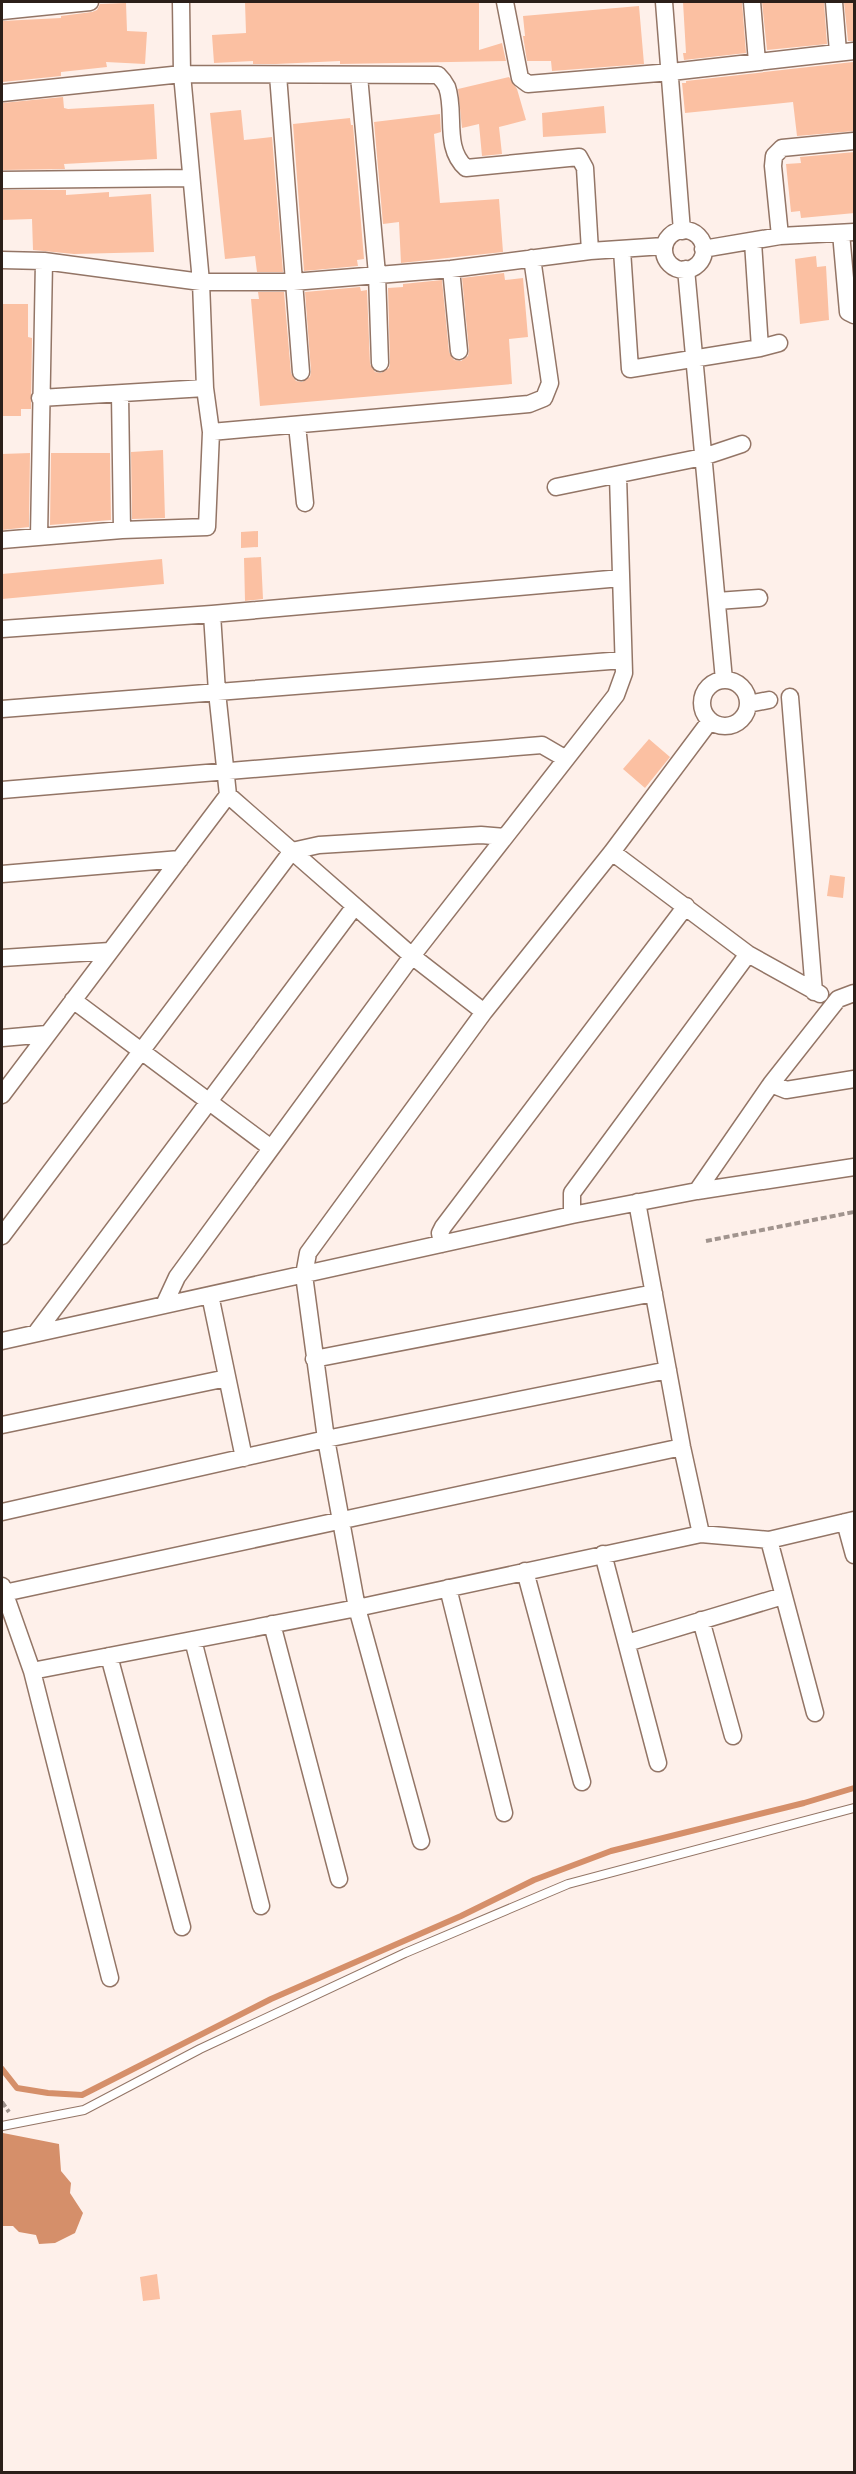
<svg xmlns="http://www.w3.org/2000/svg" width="856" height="2474" font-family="Ubuntu,sans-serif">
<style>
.water{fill:#d58f6a}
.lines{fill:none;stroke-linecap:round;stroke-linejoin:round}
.stream{stroke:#d58f6a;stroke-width:6}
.building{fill:#fbc0a2}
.lane-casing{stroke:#937566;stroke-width:10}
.street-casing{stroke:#937566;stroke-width:19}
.path{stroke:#a1948e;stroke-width:4;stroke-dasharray:6 3;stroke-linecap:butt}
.lane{stroke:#fff;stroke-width:8}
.street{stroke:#fff;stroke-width:16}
</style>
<rect width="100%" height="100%" fill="#fef0ea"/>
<path class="water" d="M3,2133L59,2144L61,2171L71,2183L70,2193L83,2213L75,2233L55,2243L39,2244L36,2235L19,2232L13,2226H2Z"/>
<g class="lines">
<path class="stream" d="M2,2069L17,2088L48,2093L82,2095L271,1999L461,1916L534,1880L611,1851L804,1803L854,1788"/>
</g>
<path class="building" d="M245,2H479V50L502,43L506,61L340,64V61L276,64H253V61L214,63L212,35L246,33Z
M683,2H742L746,53L684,60L683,53H686Z
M762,2H824L827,44L767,50Z
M844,2H855V41H848Z
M126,3L127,31L147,32L145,64L106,62L107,67L61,72V76L2,82V21L61,18V16L92,12L97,10L100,4Z
M639,6L644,64L552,71L551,61H527L523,36H525L523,16Z
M853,62L855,131L797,136L793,102L685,113L682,83H686V81Z
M509,77L517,89L526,120L499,127L502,154L482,156L479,124L462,128L458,89Z
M63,97L64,108L68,109L154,104L157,159L64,164L65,169L2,170V103Z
M604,106L606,133L543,137L542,113Z
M241,110L244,140L272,137L283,272H257L255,256L225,259L210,113Z
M440,114L441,132L434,134L440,203L499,199L503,252L401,263L399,222L383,224L374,122Z
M350,118L351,125H353L364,259L357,260L358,266L304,271L293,124Z
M855,152V213L801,218L800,211L791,212L786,164L801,163L800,157Z
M2,190H66V195L109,192V197L151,194L154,252L74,254L33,250L32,219L2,220Z
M816,256L817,267L826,266L829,320L800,324L795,259Z
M504,273L505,280L523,278L528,337L509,339L512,384L260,406L251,299H259L258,292H284L291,373L296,381L302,382L310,377L311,371L305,292L360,287L361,291L367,290L370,364L375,372L381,373L389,368L390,363L388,288L403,287V284L442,280L449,352L454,360L461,361L468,356L469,350L462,278Z
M2,304H28V337L32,338L31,409H21V416H2Z
M163,450L165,518L132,519L131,452Z
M30,453L29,527L2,530V454Z
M51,453H110L111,520L50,525Z
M258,531V547L241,548V532Z
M261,557L263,599L245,601L244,558Z
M162,559L164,584L2,599V574Z
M649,739L670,757L645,788L623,769Z
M830,875L845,877L843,898L827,896Z
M157,2274L160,2299L143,2301L140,2277Z"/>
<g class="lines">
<defs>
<path id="lane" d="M2,2126L84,2110L200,2049L405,1953L568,1884L854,1808"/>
<path id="street" d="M505,2L520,78L528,84L671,72L854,51
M664,2L682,231
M752,2L757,62
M834,2L838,52
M2,11L90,2
M278,75L301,372
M359,76L377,274L380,363
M2,93L182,74L438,75C441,78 445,83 447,87C456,112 443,148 466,168L579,157L585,168L590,251
M2,180L191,178
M664 250a20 20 0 1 1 40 0a20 20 0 1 1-40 0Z
M841,233L848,312L854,315
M780,236L773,166L774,156L782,148L854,141
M703,249L780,236L854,232
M622,250L630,369L760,348L753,242
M2,260L44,261L201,282H293L451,269L590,251L664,246
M451,269L459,351
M686,269L724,680
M760,348L779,343
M120,394L122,530
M40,398L205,388
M297,425L305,503
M211,432L529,404L544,398L550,383L532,258
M556,487L703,457L742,444
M39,537L44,261
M2,540L122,530L207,527L211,432L205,388L201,282L182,74L181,2
M717,601L759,598
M212,614L217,692L228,795L412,956L484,1012
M2,629L212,614L621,578
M702 703a23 23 0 1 1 46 0a23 23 0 1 1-46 0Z
M790,697L814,992
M748,704L769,700
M2,709L623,660
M2,790L542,745L566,759
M612,852L748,954L820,994
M2,874L180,859
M2,958L110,951
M73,1000L271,1148
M2,1038L47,1034
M771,1084L786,1090L854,1079
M2,1095L228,795
M697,1191L854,1167
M637,1202L682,1447L701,1534L769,1540L854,1520
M572,1215V1193L748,954
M2,1236L292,851L319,845L481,835L505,837
M442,1244L440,1233L443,1227L686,906
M210,1295L244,1458
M164,1305L177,1277L412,956L616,695L624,673L618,476
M36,1333L355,906
M2,1341L572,1215L697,1191L771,1084L838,999L854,993
M314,1359L654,1293
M2,1425L227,1378
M2,1512L326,1439L668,1370
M845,1522L854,1555
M701,1534L357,1608L326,1439L304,1275L308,1253L484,1012L612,852L710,721
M769,1540L815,1713
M603,1554L658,1763
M525,1571L582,1782
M2,1586L32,1671L110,1978
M448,1588L504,1813
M4,1593L682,1447
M701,1620L733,1736
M272,1624L339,1879
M193,1640L261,1906
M627,1643L783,1596
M109,1656L182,1927
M32,1671L357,1608L421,1841"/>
</defs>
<use href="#lane" class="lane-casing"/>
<use href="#street" class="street-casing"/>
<path class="path" d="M706,1241L854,1212
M2,2102L9,2112"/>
<use href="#lane" class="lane"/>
<use href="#street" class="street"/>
</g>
<rect width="856" height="2474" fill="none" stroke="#2b1f19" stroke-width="6"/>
</svg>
